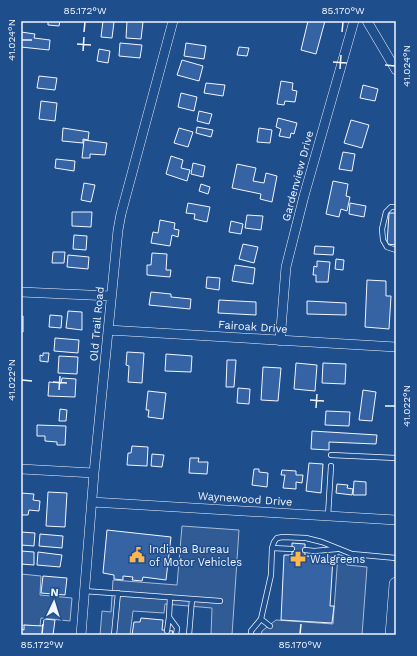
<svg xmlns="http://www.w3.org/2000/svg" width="417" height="656" font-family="'Work Sans',sans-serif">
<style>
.parking{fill:#305b95;stroke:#a8bbd7}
.building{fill:#3563a3;stroke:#f2f6ff}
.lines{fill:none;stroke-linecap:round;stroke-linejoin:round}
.lane-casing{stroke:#f2f6ff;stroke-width:6}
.street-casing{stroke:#f2f6ff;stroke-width:10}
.secondary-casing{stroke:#f2f6ff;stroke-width:14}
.lane{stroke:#1f4e8c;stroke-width:4.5}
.street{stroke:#1f4e8c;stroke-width:9}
.secondary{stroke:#1f4e8c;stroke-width:13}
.ticks{fill:none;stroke:#f2f6ff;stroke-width:1.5}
.labels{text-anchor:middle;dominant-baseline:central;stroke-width:3;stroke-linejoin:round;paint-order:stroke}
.street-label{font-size:11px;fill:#f2f6ff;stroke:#1f4e8c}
.poi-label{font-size:11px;fill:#f2f6ff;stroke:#1f4e8c;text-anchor:start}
.neatline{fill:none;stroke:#f2f6ff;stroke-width:1.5}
.ticks-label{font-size:10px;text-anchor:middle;fill:#f2f6ff}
</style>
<rect width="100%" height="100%" fill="#1f4e8c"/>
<path class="parking" d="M182,526L239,530L232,635H211L212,608L165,604L164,613L133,611L130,635H100L102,611L111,612L113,580L177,585Z
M338,554L346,557L347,560V565L367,567L362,635H261L262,631L276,620L333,624Z
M21,574L41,576L40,595L72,598L70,621L41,618L40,626L21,625Z"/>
<path class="building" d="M48,21H60L59,26L48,25Z
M103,21L114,22L112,38L101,37Z
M127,21L143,22L141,39L126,38Z
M308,21H325L316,54L301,50Z
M21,32L35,34L34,38L50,40L49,50L21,47Z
M120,43L142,45L140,58L119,56Z
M186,43L206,46L204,59L184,56Z
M239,47L249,48L247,56L237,55Z
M99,49L110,51L108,63L97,61Z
M182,60L203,66L199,81L177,75Z
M39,76L57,78L55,90L37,88Z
M281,81L293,83L292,90L297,91L295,102L285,101L284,105L277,104Z
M206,83L225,85L223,96L204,93Z
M363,85L378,89L375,101L360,98Z
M181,93L197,97L194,111L178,107Z
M41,101L57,103L55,121L39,119Z
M199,111L212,114L209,124L197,121Z
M278,118L297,123L294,134L291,133L290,138L279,136L281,129L276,127Z
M351,120L369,125L362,148L344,143Z
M197,127L213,130L211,137L196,133Z
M63,128L89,132L88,140L83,139V143L62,141Z
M179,128L193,132L188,147L174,143Z
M259,128L272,130L270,143L257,142Z
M84,140L107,143L105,155L90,154V158H82Z
M343,152L355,154L352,171L339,169Z
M171,156L183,160L181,168L190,170L187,181L166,174Z
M56,159L75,161L74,171L55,168Z
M193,163L205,166L203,177L191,174Z
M237,164L256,168L253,181L264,183L266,173L277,176L272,202L260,199L261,194L232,188Z
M333,181L348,184L346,196L350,197L347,211L341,209L339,217L326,214Z
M84,183L95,185L91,202L81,200Z
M201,184L210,187L208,194L199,191Z
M188,203L210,207L207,222L194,219L195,214L186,213Z
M350,203L366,206L364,217L349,214Z
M72,212H92L91,227L72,226Z
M389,213H396V245L387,244Z
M247,215L263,216L261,230L245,228Z
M160,220L175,223L174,229L179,230L178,237L172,235L170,246L151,243L153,232L158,233Z
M231,221L243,224L241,234L229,232Z
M74,235L87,236L86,250L73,249Z
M243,244L258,247L254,263L239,259Z
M315,246L334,247L333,255L314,254Z
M53,252H65L64,263H52Z
M152,253L167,254L166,270H171L170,277L147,275V265H151Z
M68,255L89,257L88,269L67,267Z
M336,259L344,260L343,270L335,269Z
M317,261L330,262L328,282H316V275H313L314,266L317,267Z
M235,265L255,268L253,284L232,281Z
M207,277L220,278L219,290L206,288Z
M367,280L386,281V296H391L389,329L365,327Z
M151,292L171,294V297L191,299L190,309L149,305Z
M219,300L256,302V315L218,313Z
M307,301L346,303V315L307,314Z
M68,311L82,312V330L66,328Z
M50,315L62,316L61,328L49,327Z
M21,316H23V332H21Z
M55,338L79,340L78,353L54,351Z
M127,352L144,353L142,383L128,382L129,366L126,365Z
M43,353H49L48,362L40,361V355L43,356Z
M166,354L192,356L191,372L165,371Z
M59,356L78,357L77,374L58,373Z
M227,360H236L234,387H226Z
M296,363L317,365L315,391L294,389Z
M323,363L346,364L345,384L322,383Z
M263,367L281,368L278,401L261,400Z
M62,378L76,379L75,397L48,396L49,382L61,383Z
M238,388L250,389L249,404L237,403Z
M363,390L376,392L372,421L359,420Z
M148,391L166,393L163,419L148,417L149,410H146Z
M60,409L67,410L66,421H59Z
M326,411L350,412L349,426L325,425Z
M37,425L66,426L65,445H57V442L45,441V436H37Z
M312,431L377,435L376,444L329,442V450L311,449Z
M132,446L148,447L147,466L127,465L128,453H131Z
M152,454L164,455L162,467L151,466Z
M190,458H199L198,462H208L207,474L189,473Z
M309,463L323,464L321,493L306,491Z
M254,469H259V472L268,473L267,487L252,485Z
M282,470L296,471V475H303L302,483L296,482V489L283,488L285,475H281Z
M354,481L366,482V495H353Z
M337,484L348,485L347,488L353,489L352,495L336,493Z
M48,492L67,493L65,527L46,526Z
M21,493L34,494L33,500L40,501L39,511L29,510L28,515H21Z
M107,530L171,537L166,580L143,577L142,581L132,580L133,577L123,576V580L114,579V575L103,573Z
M21,532L35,533L34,546L21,545Z
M40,534L63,536L62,548L39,546Z
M292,543L305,544V556L333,557L330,606H334L332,623L281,620L284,555H292Z
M21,551L34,552V565L21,564Z
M38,552L62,555L60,567L37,565Z
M43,576L67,578L65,595L41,593Z
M141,618L163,620L162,630L173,631L172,635H132L134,622H140Z
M44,619L55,620L53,635H21V629L24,630V625L43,626Z"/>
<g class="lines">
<defs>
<path id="lane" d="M396,207H391L386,212L382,229L383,240L387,247L396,250
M331,455L396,458
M328,516L331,466
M272,548L292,549
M305,550L314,551L337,549
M84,591L220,601
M170,597L169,617L177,628L176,635
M261,619L270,626
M167,631L169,617
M114,635L118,593
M189,635L192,599
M251,635V631L261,619L271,575L272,548L274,542L277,538L283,537L306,538L322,542L352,554L396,558"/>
<path id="street" d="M367,21L396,70
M21,292L111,296
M108,330L396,347
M280,341L286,267L304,196L354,21
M21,469L94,473
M92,502L396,520
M81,635L94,473L118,230L121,214L173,21"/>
<path id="secondary" d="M392,635L396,584"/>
</defs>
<use href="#lane" class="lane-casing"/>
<use href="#street" class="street-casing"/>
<use href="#secondary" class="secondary-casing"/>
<use href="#lane" class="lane"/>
<use href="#street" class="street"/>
<use href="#secondary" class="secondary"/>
</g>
<path class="ticks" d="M84,32L85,22M342,32L343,22M22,40H32M77,44L91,45M83,51L84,37M333,62L347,63M385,65L395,66M340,69L341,55M22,380L32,381M53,382L67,383M59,390L60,376M310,400L324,401M385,406H395M316,408L317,394M42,634L43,624M300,634L301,624"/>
<defs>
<symbol id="civic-bare" viewBox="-9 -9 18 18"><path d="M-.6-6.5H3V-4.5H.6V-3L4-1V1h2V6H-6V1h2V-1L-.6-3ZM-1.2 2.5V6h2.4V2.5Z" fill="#ffb74d" stroke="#1f4e8c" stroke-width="2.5" paint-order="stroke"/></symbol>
<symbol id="pharmacy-bare" viewBox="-9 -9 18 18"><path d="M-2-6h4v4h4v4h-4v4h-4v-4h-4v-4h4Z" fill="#ffb74d" stroke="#1f4e8c" stroke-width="2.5" paint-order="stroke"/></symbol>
</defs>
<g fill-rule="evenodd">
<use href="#civic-bare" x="126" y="544" width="22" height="22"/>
<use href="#pharmacy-bare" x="287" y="548" width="22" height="22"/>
</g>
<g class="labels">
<g class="street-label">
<text transform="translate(298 176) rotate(-75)">Gardenview Drive</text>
<text transform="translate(97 324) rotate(-85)">Old Trail Road</text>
<text transform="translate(253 327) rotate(4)">Fairoak Drive</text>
<text transform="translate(245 499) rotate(4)">Waynewood Drive</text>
</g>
<g class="poi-label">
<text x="149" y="549">Indiana Bureau<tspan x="149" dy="13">of Motor Vehicles</tspan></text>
<text x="310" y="559">Walgreens</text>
</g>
</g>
<rect width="417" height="656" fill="none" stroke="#1f4e8c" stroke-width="44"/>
<g transform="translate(54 602) rotate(4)" stroke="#1f4e8c" stroke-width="3" paint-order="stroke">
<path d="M0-3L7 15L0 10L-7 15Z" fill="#f2f6ff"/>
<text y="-6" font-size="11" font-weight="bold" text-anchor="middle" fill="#f2f6ff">N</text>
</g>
<rect x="22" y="22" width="373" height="612" class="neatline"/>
<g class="ticks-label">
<text x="85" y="14">85.172°W</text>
<text x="343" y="14">85.170°W</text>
<text transform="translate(11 40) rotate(-90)" y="4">41.024°N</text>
<text transform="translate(406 66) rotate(-90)" y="4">41.024°N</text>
<text transform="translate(11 380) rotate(-90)" y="4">41.022°N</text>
<text transform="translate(406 406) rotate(-90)" y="4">41.022°N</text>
<text x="42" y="648">85.172°W</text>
<text x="300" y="648">85.170°W</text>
</g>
</svg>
